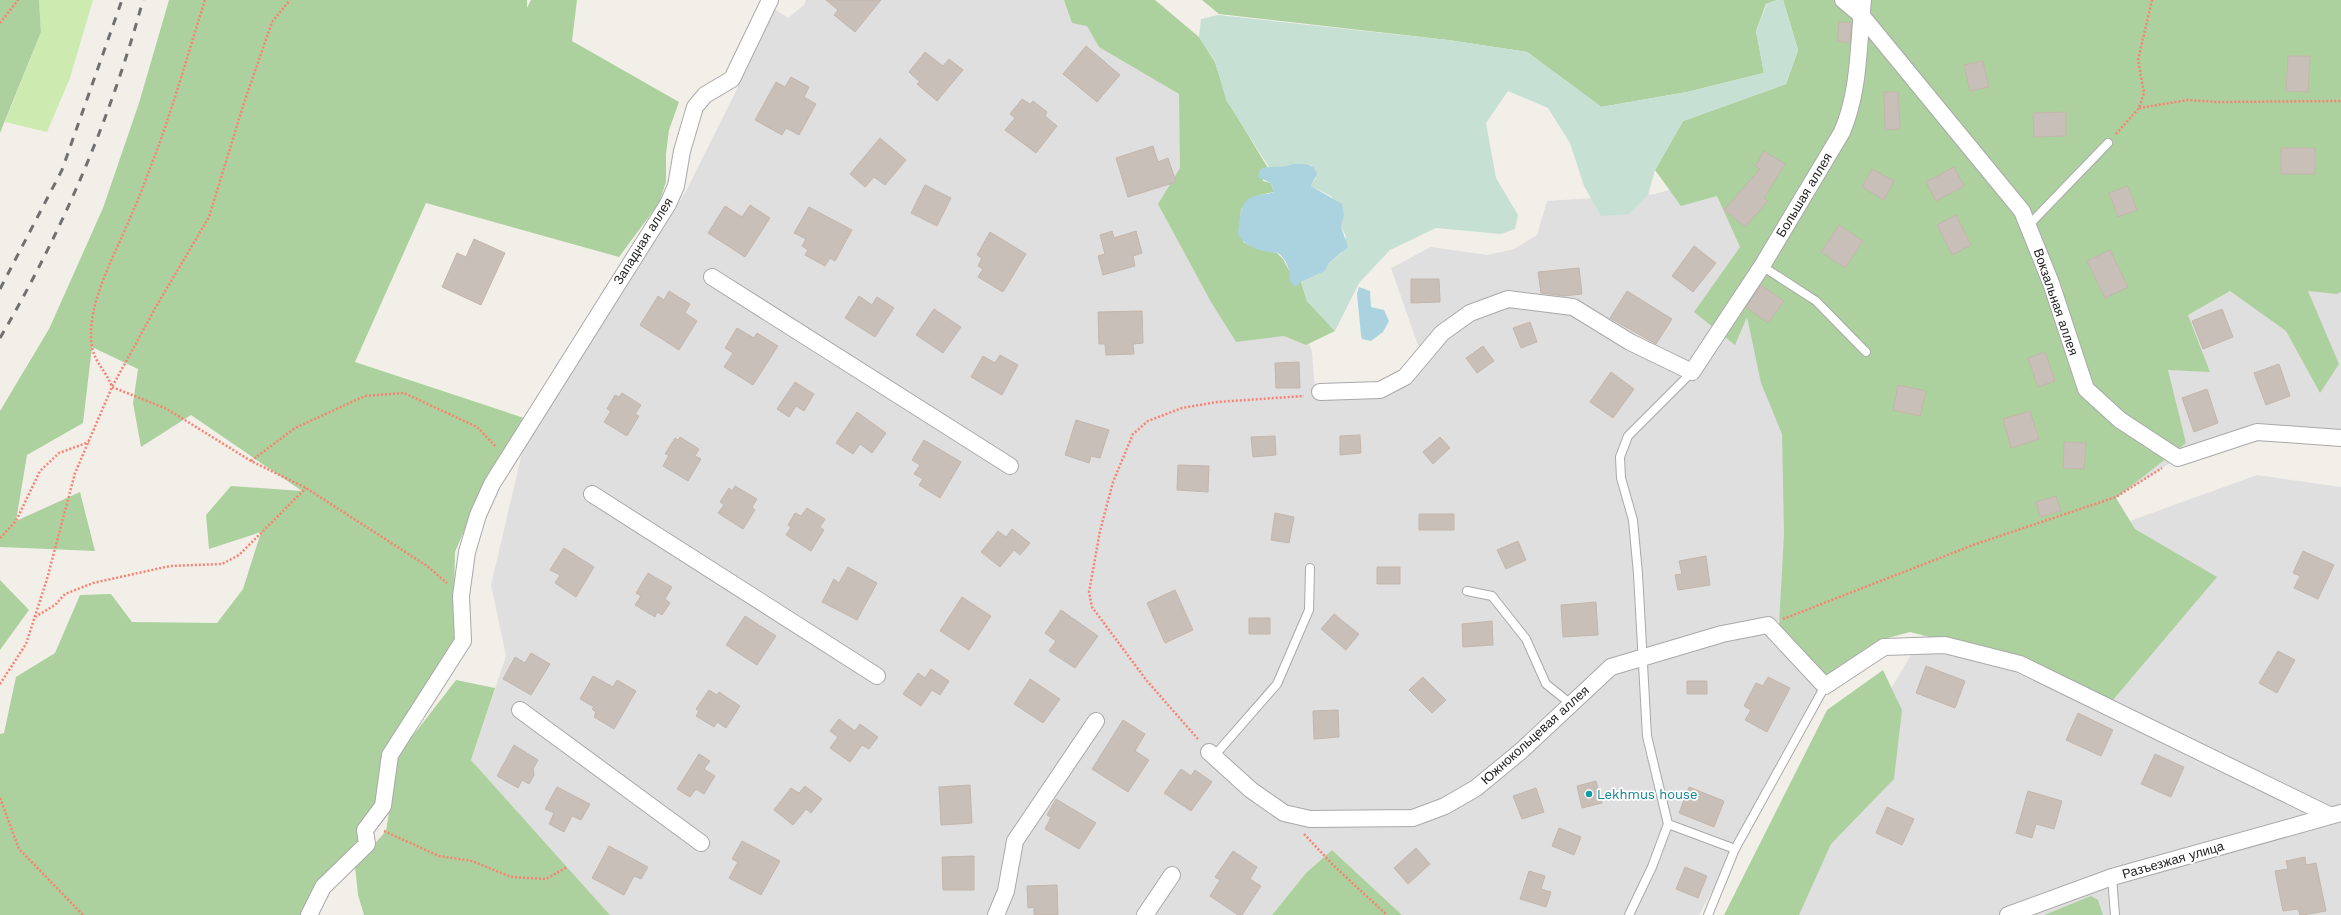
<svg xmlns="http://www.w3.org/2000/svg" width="2341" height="915" font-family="'Work Sans',sans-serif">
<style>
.residential{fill:#e0dfdf}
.grass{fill:#cdebb0}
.forest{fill:#add19e}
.wetland{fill:#c6e0d4}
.water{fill:#aad3df}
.building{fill:#c7bfb8;stroke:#c4b6ab}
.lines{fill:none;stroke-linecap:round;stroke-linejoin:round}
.service-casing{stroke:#a9a9a9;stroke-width:10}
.minor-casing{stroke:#a9a9a9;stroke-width:18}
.path{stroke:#fa8072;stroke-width:2.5;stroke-dasharray:2 2;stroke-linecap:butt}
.service{stroke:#fff;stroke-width:8}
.minor{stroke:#fff;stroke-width:16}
.rail{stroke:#707070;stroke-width:3;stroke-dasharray:8 8;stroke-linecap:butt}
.culture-dot{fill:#0f9aa8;stroke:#fff;stroke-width:1.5}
.labels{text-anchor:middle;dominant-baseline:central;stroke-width:3.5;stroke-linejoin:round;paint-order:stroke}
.street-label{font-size:13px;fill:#222;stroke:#fff}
.culture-label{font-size:13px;fill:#0d838f;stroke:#fff;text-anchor:start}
</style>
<rect width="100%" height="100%" fill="#f2efe9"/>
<path class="residential" d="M806,0H1121L1199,85L1312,351L1315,390L1379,391L1422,357L1391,268L1431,247L1488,255L1514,249L1537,235L1547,201L1655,194L2341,0V445L2324,442L2255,441L2178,458L2116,497L1973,545L1768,625L1825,686L1699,915H1402L1332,850L1306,873L1272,915H610L471,760L506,656L491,585L522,453L686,191L735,93L773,8L788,18L804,5Z
M2257,475L2341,487V915H1755L1953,585Z"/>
<path class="grass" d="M39,0H93L70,78L47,132L5,122L41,32Z"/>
<path class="forest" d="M0,0H39L41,32L0,133Z
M169,0H527V8L531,0H577L572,41L679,102L669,130L666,154V182L659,203L619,257L426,203L355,362L524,418L472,513L455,552L454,597L457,641L383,751L377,803L360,842L319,884L301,915H0V734L4,733L16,677L55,653L80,595L111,594L132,622L217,623L243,589L261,532L209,549L206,515L231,486L302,491L191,415L141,447L133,403L138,369L92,347L83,423L27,455L16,521L80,492L95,551L0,547V411L49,329L103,208L139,103Z
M1064,0H1155L1199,37L1215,62L1227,100L1268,168H1263V181L1271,183L1274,192L1260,195L1241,209L1240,220L1243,242L1255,248L1277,253L1283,259L1291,274L1301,282L1307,301L1335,331L1306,345L1284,336L1236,342L1211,302L1158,204L1180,168L1179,94L1099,47L1087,26L1072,23Z
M1202,0H1777L1766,4L1756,31L1764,73L1687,92L1601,107L1527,52L1448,40L1219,14Z
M1783,0H2341V292L2337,294L2308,291L2339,364L2320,393L2286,331L2230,291L2188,315L2210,372L2168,370L2186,443L2116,498L2135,529L2217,577L2113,700L2021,659L1910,632L1877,641L1824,677L1779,625L1784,534L1782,434L1761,383L1747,317L1735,345L1694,312L1740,247L1717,196L1681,206L1655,170L1683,121L1786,84L1798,50Z
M0,580L29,610L0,650Z
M1883,670L1902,710L1894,779L1831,844L1799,915H1724L1827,710Z
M456,680L495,688L471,760L610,915H364L358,895L355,866L386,831L399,751L415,733Z
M1332,850L1402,915H1272L1306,873Z
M2091,896L2098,900L2103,915H2044Z"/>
<path class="wetland" d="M1777,0H1783L1798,50L1786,84L1683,121L1655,170L1648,195L1629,214L1601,216L1584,186L1570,143L1548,108L1508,91L1486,123L1496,178L1518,215L1515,229L1501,234L1436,228L1390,250L1359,283L1335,331L1307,301L1301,282L1325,271L1329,263L1342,253L1346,236L1341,227L1344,216L1331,196L1311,186L1316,178L1311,165C1296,163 1283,170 1269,167L1226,100L1215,61L1199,37L1201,19L1218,15L1448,40L1527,52L1602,107L1687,92L1764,73L1756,31L1767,4Z"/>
<path class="water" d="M1293,164C1303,164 1314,162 1317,174L1311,186L1342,204L1344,216L1341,227L1348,247L1329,263L1325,271L1301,282L1295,287L1290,281C1291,272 1286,258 1278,253C1275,252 1271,253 1269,252C1256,250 1244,245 1238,234C1240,222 1239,202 1252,197C1259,194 1267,195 1274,192L1271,183L1258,177L1260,170C1269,164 1283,169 1293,164Z
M1359,287L1370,291L1371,307L1384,310L1389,321L1383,332L1371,341L1362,339L1361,335L1357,294Z"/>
<path class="building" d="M826,0H881L855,32L834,15L838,10Z
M1839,22L1851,23L1850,43L1837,41Z
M1086,46L1120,75L1097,102L1063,74Z
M925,52L943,66L949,59L963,70L937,101L917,84L920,82L909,72Z
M2288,56H2310L2308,92L2286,91Z
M1983,61L1989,87L1970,91L1964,65Z
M791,77L809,87L804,97L816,104L799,135L786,128L782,135L755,120L776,82L785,87Z
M1884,92H1898L1900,129L1885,130Z
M1022,99L1030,104L1033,101L1047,112L1045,116L1057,126L1036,153L1005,130L1015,118L1010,114Z
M2066,112V136L2034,137L2033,113Z
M880,138L906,160L885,185L874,177L865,187L850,174Z
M1153,146L1158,162L1168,158L1176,182L1128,197L1116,158Z
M2281,148H2315V174H2281Z
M1764,151L1785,164L1764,198L1768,201L1745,227L1724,210L1760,169L1755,166Z
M1954,167L1964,186L1936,201L1926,182Z
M1872,169L1894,181L1884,200L1862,187Z
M925,185L951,198L937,226L911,213Z
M2128,186L2137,210L2118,217L2109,193Z
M750,205L770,218L745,257L708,233L725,206L742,217Z
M809,207L852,230L835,261L830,258L825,266L805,255L808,250L802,246L806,239L794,233Z
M1956,215L1971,245L1952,255L1937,225Z
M1839,225L1863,241L1845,268L1821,252Z
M1112,231L1114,238L1136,231L1142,253L1133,256L1135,266L1103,275L1098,256L1105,254L1100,235Z
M990,232L1026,254L1003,292L978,277L983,269L978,266L982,258L977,255Z
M474,239L505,253L481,305L442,287L457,253L466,257Z
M1694,246L1716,263L1693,292L1672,276Z
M2110,250L2128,287L2105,298L2087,261Z
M1579,268L1582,294L1564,296L1541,293L1538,272Z
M1411,279H1439L1440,302L1411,303Z
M1761,285L1784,301L1768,323L1746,307Z
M669,291L690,304L685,313L697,321L679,350L640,325L658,296L664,300Z
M1627,291L1672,319L1656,344L1610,318Z
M859,296L872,305L877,297L894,308L875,337L845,318Z
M934,309L961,327L943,353L916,335Z
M2222,309L2233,337L2203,349L2192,321Z
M1142,311L1143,343L1133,344L1134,354L1106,355L1105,344H1099L1098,312Z
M1530,322L1537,342L1521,348L1513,328Z
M737,328L754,338L757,333L778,346L753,385L724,367L733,353L725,348Z
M1483,346L1494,361L1477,373L1466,358Z
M2045,352L2055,381L2038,387L2028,358Z
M1000,355L1018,365L1002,395L971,377L983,356L995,363Z
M1299,362L1300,388H1276L1275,363Z
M2279,364L2290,396L2266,405L2254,373Z
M1611,372L1634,389L1613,418L1590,402Z
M795,382L814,394L804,411L796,406L789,417L777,409Z
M1898,385L1926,391L1920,416L1893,410Z
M2207,389L2218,423L2194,432L2182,398Z
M622,393L641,405L635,414L639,416L627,436L604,422L611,411L607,409L615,395L619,397Z
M2030,411L2039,439L2011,448L2003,419Z
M857,412L886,433L872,453L860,444L853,454L836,443Z
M1076,420L1109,430L1100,458L1091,456L1089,463L1065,455Z
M1360,435L1361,453L1340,455V436Z
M1275,436L1276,455L1253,457L1251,437Z
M680,437L699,449L695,456L701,459L688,481L663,466L669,455L665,454L675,438L678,440Z
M1440,437L1450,448L1433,464L1423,452Z
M924,440L961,462L940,498L919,485L923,479L914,474L920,465L912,460Z
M2064,442L2086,443L2084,469L2063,468Z
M1178,465L1209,466L1208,492L1177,490Z
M735,486L757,499L752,507L755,510L743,529L718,513L724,505L720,502L729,488L732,491Z
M2056,496L2061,511L2040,517L2036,502Z
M807,508L825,519L820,527L824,530L811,551L786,535L791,527L788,525L795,513L801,516Z
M1275,513L1294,517L1289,543L1271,540Z
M1419,514H1454V530H1419Z
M1012,529L1030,543L1020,555L1014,550L1000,567L981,552L998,531L1006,537Z
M1518,541L1526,560L1506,569L1497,550Z
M564,548L594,567L576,597L555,583L560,575L550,570Z
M2303,551L2334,565L2318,599L2294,588L2300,576L2293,573Z
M1706,556L1710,585L1678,590L1675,575L1682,574L1679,561Z
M848,567L877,583L857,620L822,602L834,579L839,583Z
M1377,567H1400V584H1377Z
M648,573L672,587L665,599L670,603L662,615L657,612L655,617L635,605L641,596L636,593Z
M1175,590L1193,630L1165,643L1147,603Z
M962,597L991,616L969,650L940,631Z
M1596,602L1598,635L1563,637L1561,605Z
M1061,610L1098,636L1075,668L1049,651L1056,641L1045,633Z
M1334,614L1359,634L1346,650L1321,629Z
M745,616L776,636L757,665L726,645Z
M1249,618H1270V634H1249Z
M1492,621L1493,645L1463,647L1462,624Z
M2278,651L2295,660L2277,693L2259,683Z
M531,653L550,664L531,695L503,679L515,657L525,663Z
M1926,666L1965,681L1955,708L1916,693Z
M931,669L949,681L940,695L932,690L921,706L903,694L918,673L925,678Z
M593,676L613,687L617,680L636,691L614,729L594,717L596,712L592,709L594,707L580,699Z
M1423,677L1446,700L1432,713L1409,690Z
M1768,677L1790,688L1767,732L1745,720L1751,710L1744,706L1756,683L1763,686Z
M1030,679L1060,699L1043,723L1014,704Z
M1687,681H1707V694H1687Z
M709,690L717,695L719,692L740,706L726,728L717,722L714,727L696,716L699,711L696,709Z
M1338,710L1339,737L1314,739L1313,711Z
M2078,713L2113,730L2101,756L2066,740Z
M839,719L855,731L860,724L878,737L869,749L862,745L850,762L830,748L838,737L830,731Z
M1123,720L1145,734L1135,751L1149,760L1128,792L1092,769Z
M514,745L538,760L533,769L534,775L529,784L522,780L518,788L497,776Z
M699,754L710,761L704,769L715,776L704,794L696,789L690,797L677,789Z
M2155,754L2184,767L2171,797L2141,784Z
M1181,769L1191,776L1195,770L1212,782L1191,811L1164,793Z
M1596,781L1602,803L1582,808L1577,786Z
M970,785L972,823L941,825L939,787Z
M805,786L822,799L811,813L806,809L793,825L774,810L791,788L799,793Z
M557,787L590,804L581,820L572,816L564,832L549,824L554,813L545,809Z
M1689,787L1724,801L1714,827L1679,813Z
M1536,788L1544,812L1522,819L1513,796Z
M2028,791L2062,801L2054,829L2036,824L2032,838L2016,833Z
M1056,799L1096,823L1079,849L1045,829L1051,817L1047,815Z
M1887,807L1914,819L1902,845L1876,833Z
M1559,828L1581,837L1574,855L1552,846Z
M742,841L780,861L761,895L729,878L738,862L732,859Z
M609,846L648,867L641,879L634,876L624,895L592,878Z
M1416,848L1430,864L1408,884L1394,868Z
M1233,851L1257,867L1250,879L1261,886L1242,915H1238L1210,896L1220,880L1215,877Z
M974,856V890H943L942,857Z
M2305,857L2306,865L2316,863L2326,911L2303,915H2300L2298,909L2283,911L2275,871L2288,869L2286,861Z
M1685,867L1707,876L1698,898L1676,889Z
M1529,871L1545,876L1541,889L1551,892L1546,907L1520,899Z
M1057,885L1058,915H1034V907L1028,908L1027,886Z"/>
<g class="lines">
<defs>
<path id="service" d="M2028,226L2108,143
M1762,266L1816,301L1866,352
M1467,591L1492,596L1526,639L1546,684L1571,704
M1215,755L1277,684L1309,610L1310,568
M1668,824L1735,849
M2112,877L2115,915
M1629,915L1652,867L1668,824L1647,736L1638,574L1633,520L1621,478L1620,457L1628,436L1692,372
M1708,915L1735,849L1825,686"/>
<path id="minor" d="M1843,0L1862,16L2022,211L2051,283L2086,389L2120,420L2178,458L2257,432L2341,438
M712,277L1010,466
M1320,392L1380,390L1405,377L1442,333L1470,313L1508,299L1573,307L1630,342L1692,372L1762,266L1842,132C1860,90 1858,45 1863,0
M592,494L877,676
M520,710L701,843
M1209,752L1251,790L1284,813L1310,819L1413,818L1445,806L1476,788L1521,751L1611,667L1722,634L1768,625L1825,686L1884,647L1945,645L2020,664L2329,815
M309,915L323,887L367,844L365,830L383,806L390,755L463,641L461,596L467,552L478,515L492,484L668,204L676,186L682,151L695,107L705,95L732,79L770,0
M996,915L1006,891L1015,841L1096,721
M1145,915L1172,875
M2008,915L2112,877L2341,813"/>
</defs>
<use href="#service" class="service-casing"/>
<use href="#minor" class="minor-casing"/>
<path class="path" d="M205,0C189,50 175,101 157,150C148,173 140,196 130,218C115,255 85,306 92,347C95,363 107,372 112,387L167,409L251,461L306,488L427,566L447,583
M0,23L18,0
M2139,108L2188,100L2218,102L2341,101
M2116,134L2139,108L2144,93L2138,60L2152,0
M251,461L295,428L365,396L404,393L477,427L496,447
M0,538L16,521L40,471L59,453L89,442
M35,617L55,605L65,594L93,583L170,566L222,564L239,555L306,488
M1783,619L1973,545L2116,497L2162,468
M0,684L26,644L47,579L75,473L112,387L157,305L209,217L244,103L272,22L290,0
M1198,739L1147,681L1092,607L1089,592L1100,531L1113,482L1133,434L1148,421L1182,408L1217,402L1304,396
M0,798L19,849L83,915
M384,831L439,856L472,861L511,877L546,879L567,867
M1304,834L1334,866L1387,915"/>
<use href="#service" class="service"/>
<use href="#minor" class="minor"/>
<path class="rail" d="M0,289L62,170L122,0
M0,338C62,232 111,118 143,0"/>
</g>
<circle class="culture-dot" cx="1589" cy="794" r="4"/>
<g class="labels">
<g class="street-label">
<text transform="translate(1804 195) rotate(-59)">Большая аллея</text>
<text transform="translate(643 241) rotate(-58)">Западная аллея</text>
<text transform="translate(2056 302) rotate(71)">Вокзальная аллея</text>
<text transform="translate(1535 735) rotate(-42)">Южнокольцевая аллея</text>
<text transform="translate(2173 860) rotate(-16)">Разъезжая улица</text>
</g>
<g class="culture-label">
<text x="1597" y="794">Lekhmus house</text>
</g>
</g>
</svg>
